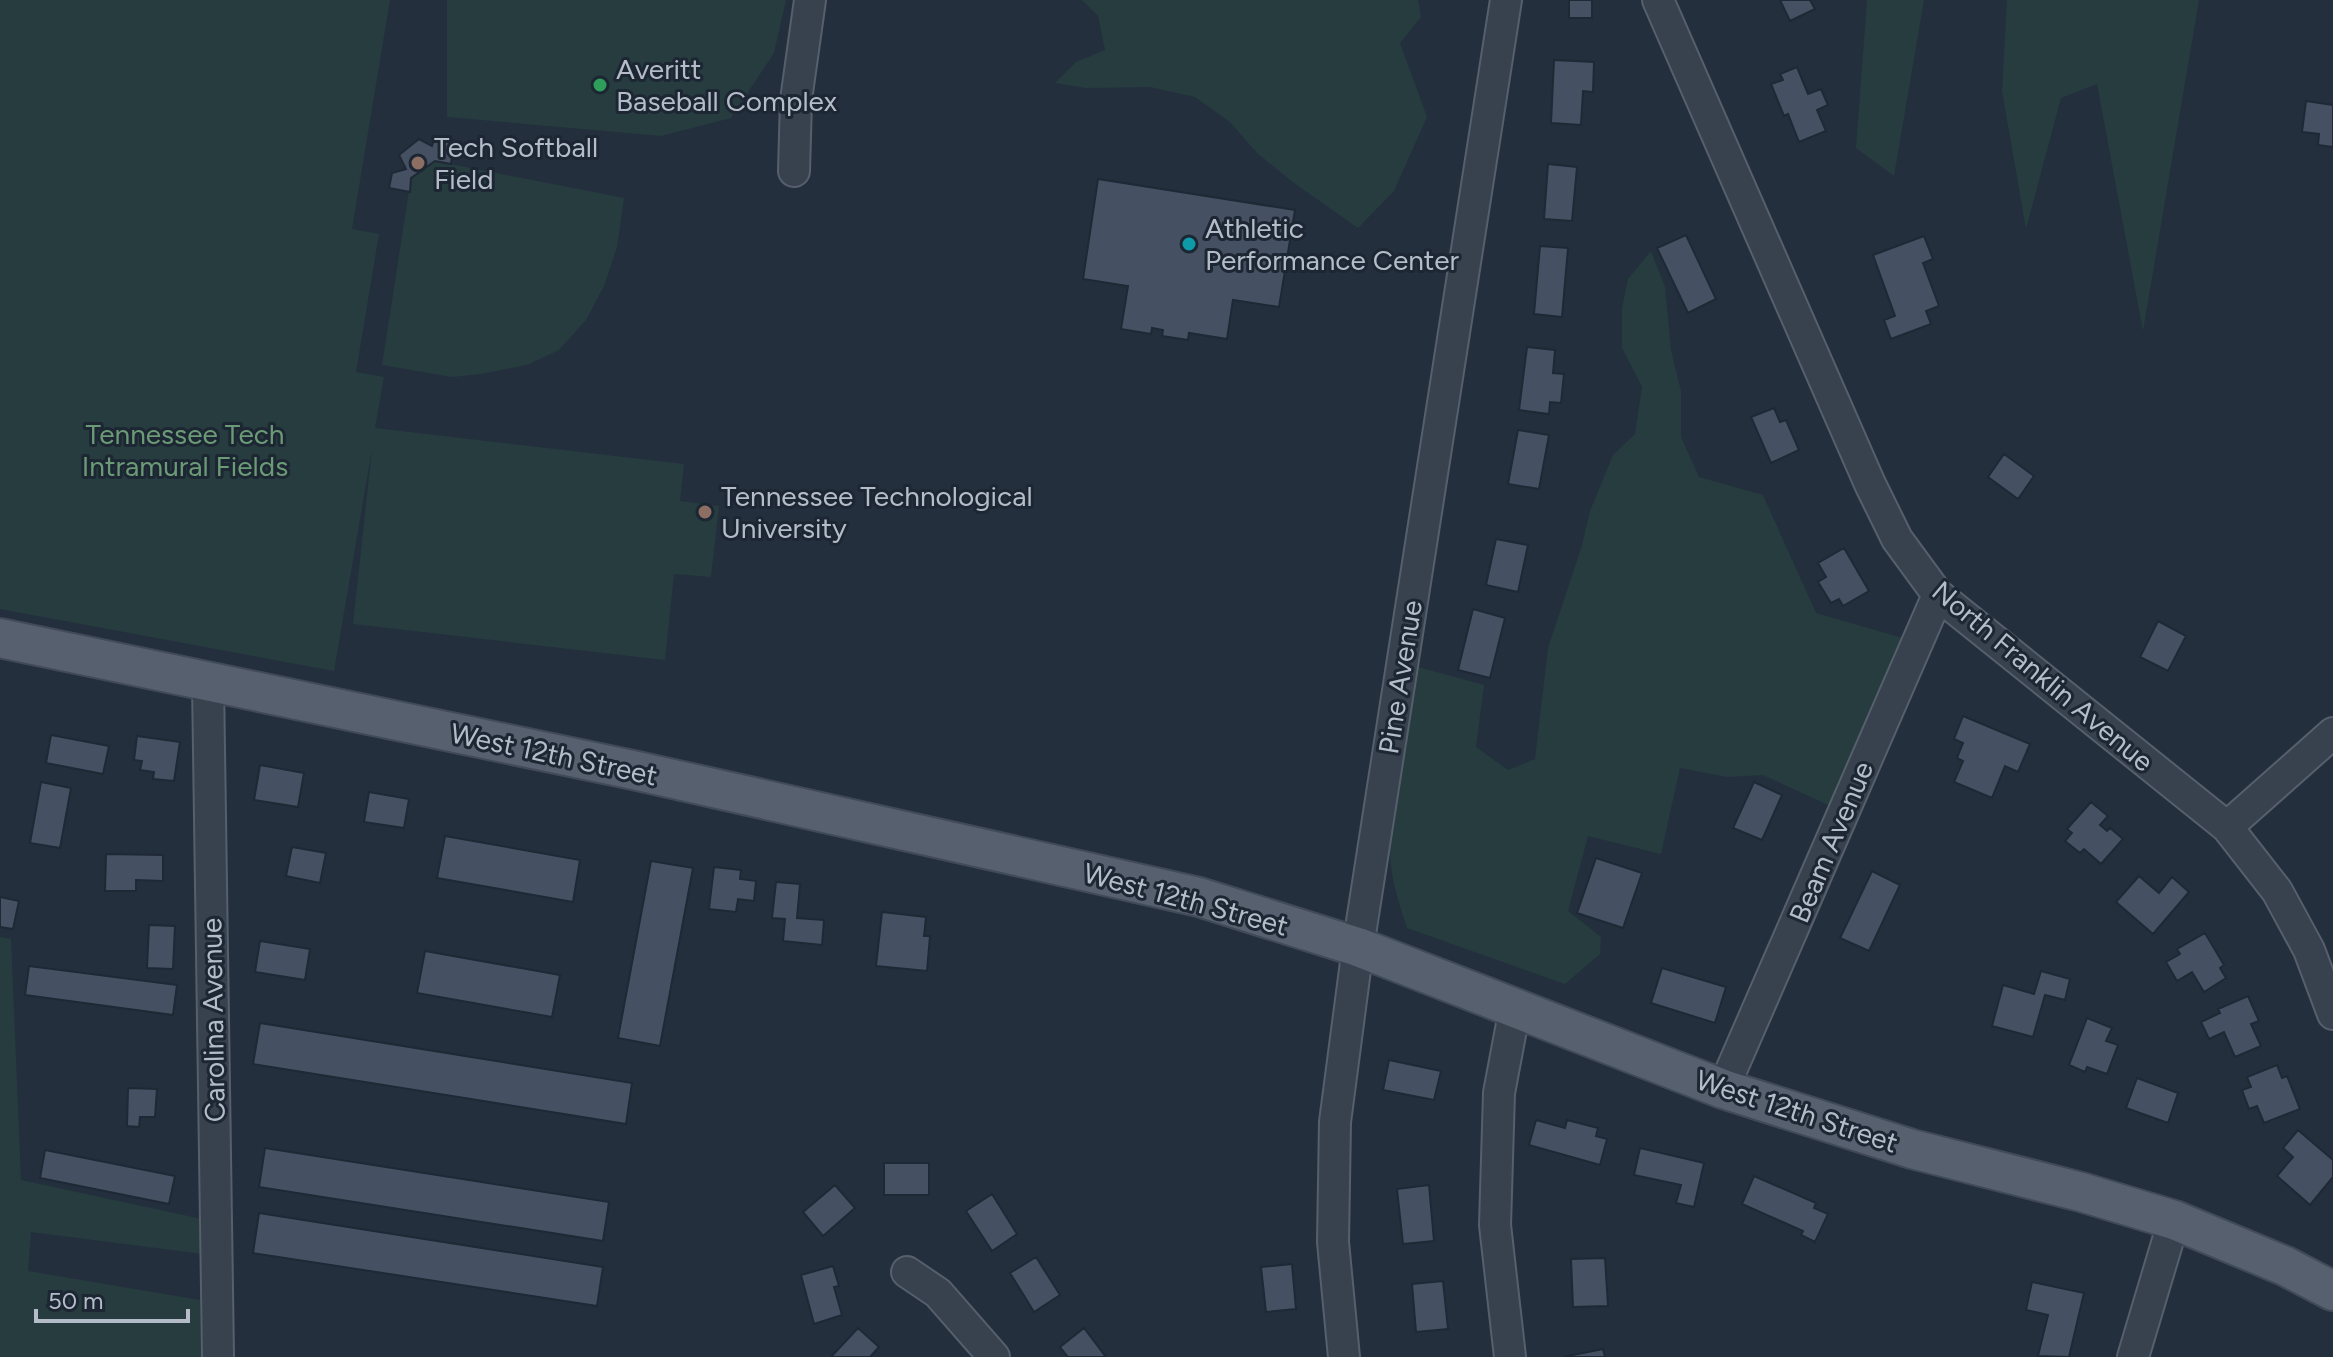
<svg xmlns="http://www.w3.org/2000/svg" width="2333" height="1357" font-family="Figtree,sans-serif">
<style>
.green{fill:#263c3f}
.building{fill:#455162;stroke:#1f2835;stroke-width:2}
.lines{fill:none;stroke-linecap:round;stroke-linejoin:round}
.minor-casing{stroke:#565f6c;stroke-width:34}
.major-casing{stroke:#414a57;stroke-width:42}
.minor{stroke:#38414e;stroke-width:30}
.major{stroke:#56606e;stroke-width:38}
.leisure-dot{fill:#2e9e5b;stroke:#1d2633;stroke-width:3}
.education-dot{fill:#8d6e63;stroke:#1d2633;stroke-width:3}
.culture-dot{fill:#0f9aa8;stroke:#1d2633;stroke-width:3}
.labels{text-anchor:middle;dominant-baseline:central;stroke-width:6;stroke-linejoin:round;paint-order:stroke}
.poi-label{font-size:28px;fill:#b4bcc9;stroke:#1d2633;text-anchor:start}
.park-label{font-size:28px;fill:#6b9a76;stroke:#1d2633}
.street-label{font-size:28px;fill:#b4bcc9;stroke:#1d2633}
</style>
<rect width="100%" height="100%" fill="#242f3e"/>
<path class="green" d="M0,0H390L352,229L379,234L356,372L384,377L375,428L684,464L680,501L719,506L711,577L674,574L665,660L353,624L372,449L334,671L0,609Z
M447,0H786L774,53L731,118L661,136L447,117Z
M1082,0H1418L1421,17L1400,43L1427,117L1394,191L1358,228L1294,183L1257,153L1230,122L1195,97L1150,87L1086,88L1055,83L1076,62L1105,50L1098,16Z
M1867,0H1924L1894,176L1856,148Z
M2007,0H2199L2143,331L2097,84L2061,98L2026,229L2002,91Z
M435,161L624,198L617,247L604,286L586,320L559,350L527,365L481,374L452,377L382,365L411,178Z
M1651,251L1665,287L1671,350L1681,391V437L1699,477L1763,495L1816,613L1906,639L1837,809L1763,775L1727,777L1680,768L1661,854L1588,836L1568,911L1601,937L1600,954L1565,984L1407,928C1399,903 1390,877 1390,850C1390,788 1406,726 1418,667L1484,685L1476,747L1508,770L1535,759L1548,648L1582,545L1590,511L1613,455L1635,434L1642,387L1622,348V308L1628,279Z
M0,937L11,939L21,1180L202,1219L203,1254L31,1232L28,1271L200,1300L201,1357H0Z"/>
<path class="building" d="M1569,0H1592V18H1569Z
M1780,0H1810L1815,9L1790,21Z
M1554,60L1594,62L1593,92L1583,91L1581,125L1551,123Z
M1797,67L1808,94L1821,89L1828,105L1817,110L1826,131L1799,142L1788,114L1784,116L1771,84L1783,80L1780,74Z
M2306,101L2333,105V147L2318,145L2319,134L2302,132Z
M435,136L454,140L451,164L435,161L411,178L410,192L389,188L392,173L406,169L399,155L419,139L432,146Z
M1548,164L1577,167L1572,221L1544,219Z
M1098,179L1295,210L1279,307L1233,300L1227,339L1189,333L1188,340L1162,336L1163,330L1152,328L1151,334L1121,329L1128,286L1083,279Z
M1686,235L1716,299L1688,313L1657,248Z
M1924,236L1933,259L1923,263L1939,306L1926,311L1931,324L1891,339L1884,320L1895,316L1873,255Z
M1540,246L1568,248L1562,317L1534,314Z
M1527,347L1555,350L1553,373L1564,374L1561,403L1550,402L1549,414L1519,410Z
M1774,408L1780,422L1786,420L1799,450L1771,463L1751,417Z
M1518,430L1549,435L1539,489L1508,484Z
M2004,454L2034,476L2018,499L1988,477Z
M1496,539L1528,545L1518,592L1486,585Z
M1844,548L1869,591L1843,606L1839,599L1831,603L1818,582L1826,577L1818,563Z
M1473,609L1505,618L1490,678L1458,670Z
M2158,621L2186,636L2168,671L2140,657Z
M1963,716L2030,744L2018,772L2005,766L1992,798L1954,782L1963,761L1957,758L1963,743L1954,739Z
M51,735L109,746L103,774L46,763Z
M137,736L180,742L174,781L153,779L154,772L140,770L142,761L134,760Z
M260,765L304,773L298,807L254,800Z
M41,782L71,788L60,848L30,843Z
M1754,782L1782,795L1762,840L1733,828Z
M369,792L409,799L404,828L364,822Z
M2091,802L2108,816L2100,825L2107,831L2110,828L2123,839L2101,864L2084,849L2080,853L2065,841L2072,833L2067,829Z
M445,836L580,860L573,902L437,878Z
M292,847L326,853L320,883L286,876Z
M106,854L163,855V881L136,880V891H105Z
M1596,858L1642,873L1623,928L1577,913Z
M651,861L693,868L660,1046L618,1038Z
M714,867L741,870L740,879L756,881L754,901L738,899L736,912L709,909Z
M1872,871L1900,885L1869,951L1840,938Z
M2139,876L2159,893L2172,877L2189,892L2153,934L2116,902Z
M776,882L800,884L797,918L824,920L822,945L783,941L785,919L772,918Z
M0,897L19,901L13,929L0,927Z
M882,912L926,917L924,936H930L927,971L876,966Z
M149,925L175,926L173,969L147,968Z
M2205,933L2224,965L2220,968L2226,978L2204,992L2192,972L2177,981L2166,962L2180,954L2177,949Z
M260,941L310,949L305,980L255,972Z
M425,951L560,975L552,1017L417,993Z
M29,966L177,985L173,1015L25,995Z
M1662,968L1726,987L1715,1023L1651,1003Z
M2041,971L2070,979L2065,1000L2045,995L2033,1037L1992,1026L2003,985L2034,994Z
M2248,996L2259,1021L2251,1024L2261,1046L2235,1057L2224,1032L2209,1039L2201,1022L2220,1013L2218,1009Z
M2087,1018L2112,1028L2106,1041L2118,1045L2107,1074L2087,1067L2085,1072L2069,1065Z
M260,1023L632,1083L626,1124L253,1064Z
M1389,1060L1441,1071L1434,1100L1383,1090Z
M2277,1065L2282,1078L2287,1076L2300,1109L2264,1123L2257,1106L2249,1109L2242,1090L2251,1087L2247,1077Z
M2137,1078L2178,1093L2168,1123L2126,1108Z
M128,1088L157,1089L155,1117H140L139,1127L127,1126Z
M1536,1120L1565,1128L1567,1120L1598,1128L1596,1136L1607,1139L1600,1165L1529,1145Z
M2298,1130L2333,1160V1177L2310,1205L2277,1176L2293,1157L2283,1148Z
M265,1148L609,1202L603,1241L259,1187Z
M1640,1148L1704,1163L1694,1207L1676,1203L1681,1185L1634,1175Z
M45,1150L175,1176L169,1204L40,1178Z
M884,1163H929V1195H884Z
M1754,1176L1816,1203L1814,1208L1828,1214L1815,1242L1801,1235L1803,1231L1742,1204Z
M835,1185L855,1208L823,1236L803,1212Z
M1429,1185L1434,1241L1403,1244L1397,1189Z
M992,1194L1017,1234L992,1251L966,1211Z
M259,1213L603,1267L597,1306L253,1253Z
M1036,1257L1060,1295L1034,1312L1010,1273Z
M1605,1258L1608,1306L1573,1307L1571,1259Z
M1292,1264L1296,1309L1266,1312L1261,1267Z
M833,1266L839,1286L834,1287L842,1315L814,1324L801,1275Z
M1443,1281L1448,1329L1416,1332L1412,1284Z
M2032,1282L2084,1293L2069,1357L2038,1356L2048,1315L2026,1310Z
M858,1328L879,1347L870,1357H831Z
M1084,1328L1106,1357H1068L1060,1347Z
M1603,1349L1605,1357H1563Z"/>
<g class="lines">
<defs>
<path id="minor" d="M1658,0L1870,484L1897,539L1938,595L2227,827L2277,891L2309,950L2333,1014
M794,171L796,100L810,0
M208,683L218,1357
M2227,827L2333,733
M1723,1089L1938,595
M907,1272L938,1293L994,1357
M1344,1357L1333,1242L1335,1122L1358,947L1506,0
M1510,1357L1495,1225L1499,1093L1515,1008
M2133,1357L2174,1220"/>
<path id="major" d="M0,638L633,770L1199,897L1358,947L1723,1089L1912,1149L2081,1192L2174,1220L2285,1266L2333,1291"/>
</defs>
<use href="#minor" class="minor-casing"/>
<use href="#major" class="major-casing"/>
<use href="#minor" class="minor"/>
<use href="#major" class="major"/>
</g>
<circle class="leisure-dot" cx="600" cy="85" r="8"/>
<g class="education-dot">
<circle cx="418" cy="163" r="8"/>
<circle cx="705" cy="512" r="8"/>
</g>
<circle class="culture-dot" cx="1189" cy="244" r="8"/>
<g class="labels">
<g class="poi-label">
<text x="616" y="69">Averitt<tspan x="616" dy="32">Baseball Complex</tspan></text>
<text x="434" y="147">Tech Softball<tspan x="434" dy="32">Field</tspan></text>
<text x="1205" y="228">Athletic<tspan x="1205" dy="32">Performance Center</tspan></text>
<text x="721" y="496">Tennessee Technological<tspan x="721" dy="32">University</tspan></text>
</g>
<g class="park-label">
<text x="185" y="434">Tennessee Tech<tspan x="185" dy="32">Intramural Fields</tspan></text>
</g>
<g class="street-label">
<text transform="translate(2043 676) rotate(40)">North Franklin Avenue</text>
<text transform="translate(1400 677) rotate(-81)">Pine Avenue</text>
<text transform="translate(554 754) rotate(12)">West 12th Street</text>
<text transform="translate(1831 842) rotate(-67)">Beam Avenue</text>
<text transform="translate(1186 899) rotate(15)">West 12th Street</text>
<text transform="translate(213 1020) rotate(-91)">Carolina Avenue</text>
<text transform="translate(1797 1111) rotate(18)">West 12th Street</text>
</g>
</g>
<path d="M36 1309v12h152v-12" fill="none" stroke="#b4bcc9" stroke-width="4"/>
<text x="48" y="1309" font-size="24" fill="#b4bcc9" stroke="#1d2633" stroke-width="6" paint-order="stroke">50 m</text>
</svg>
